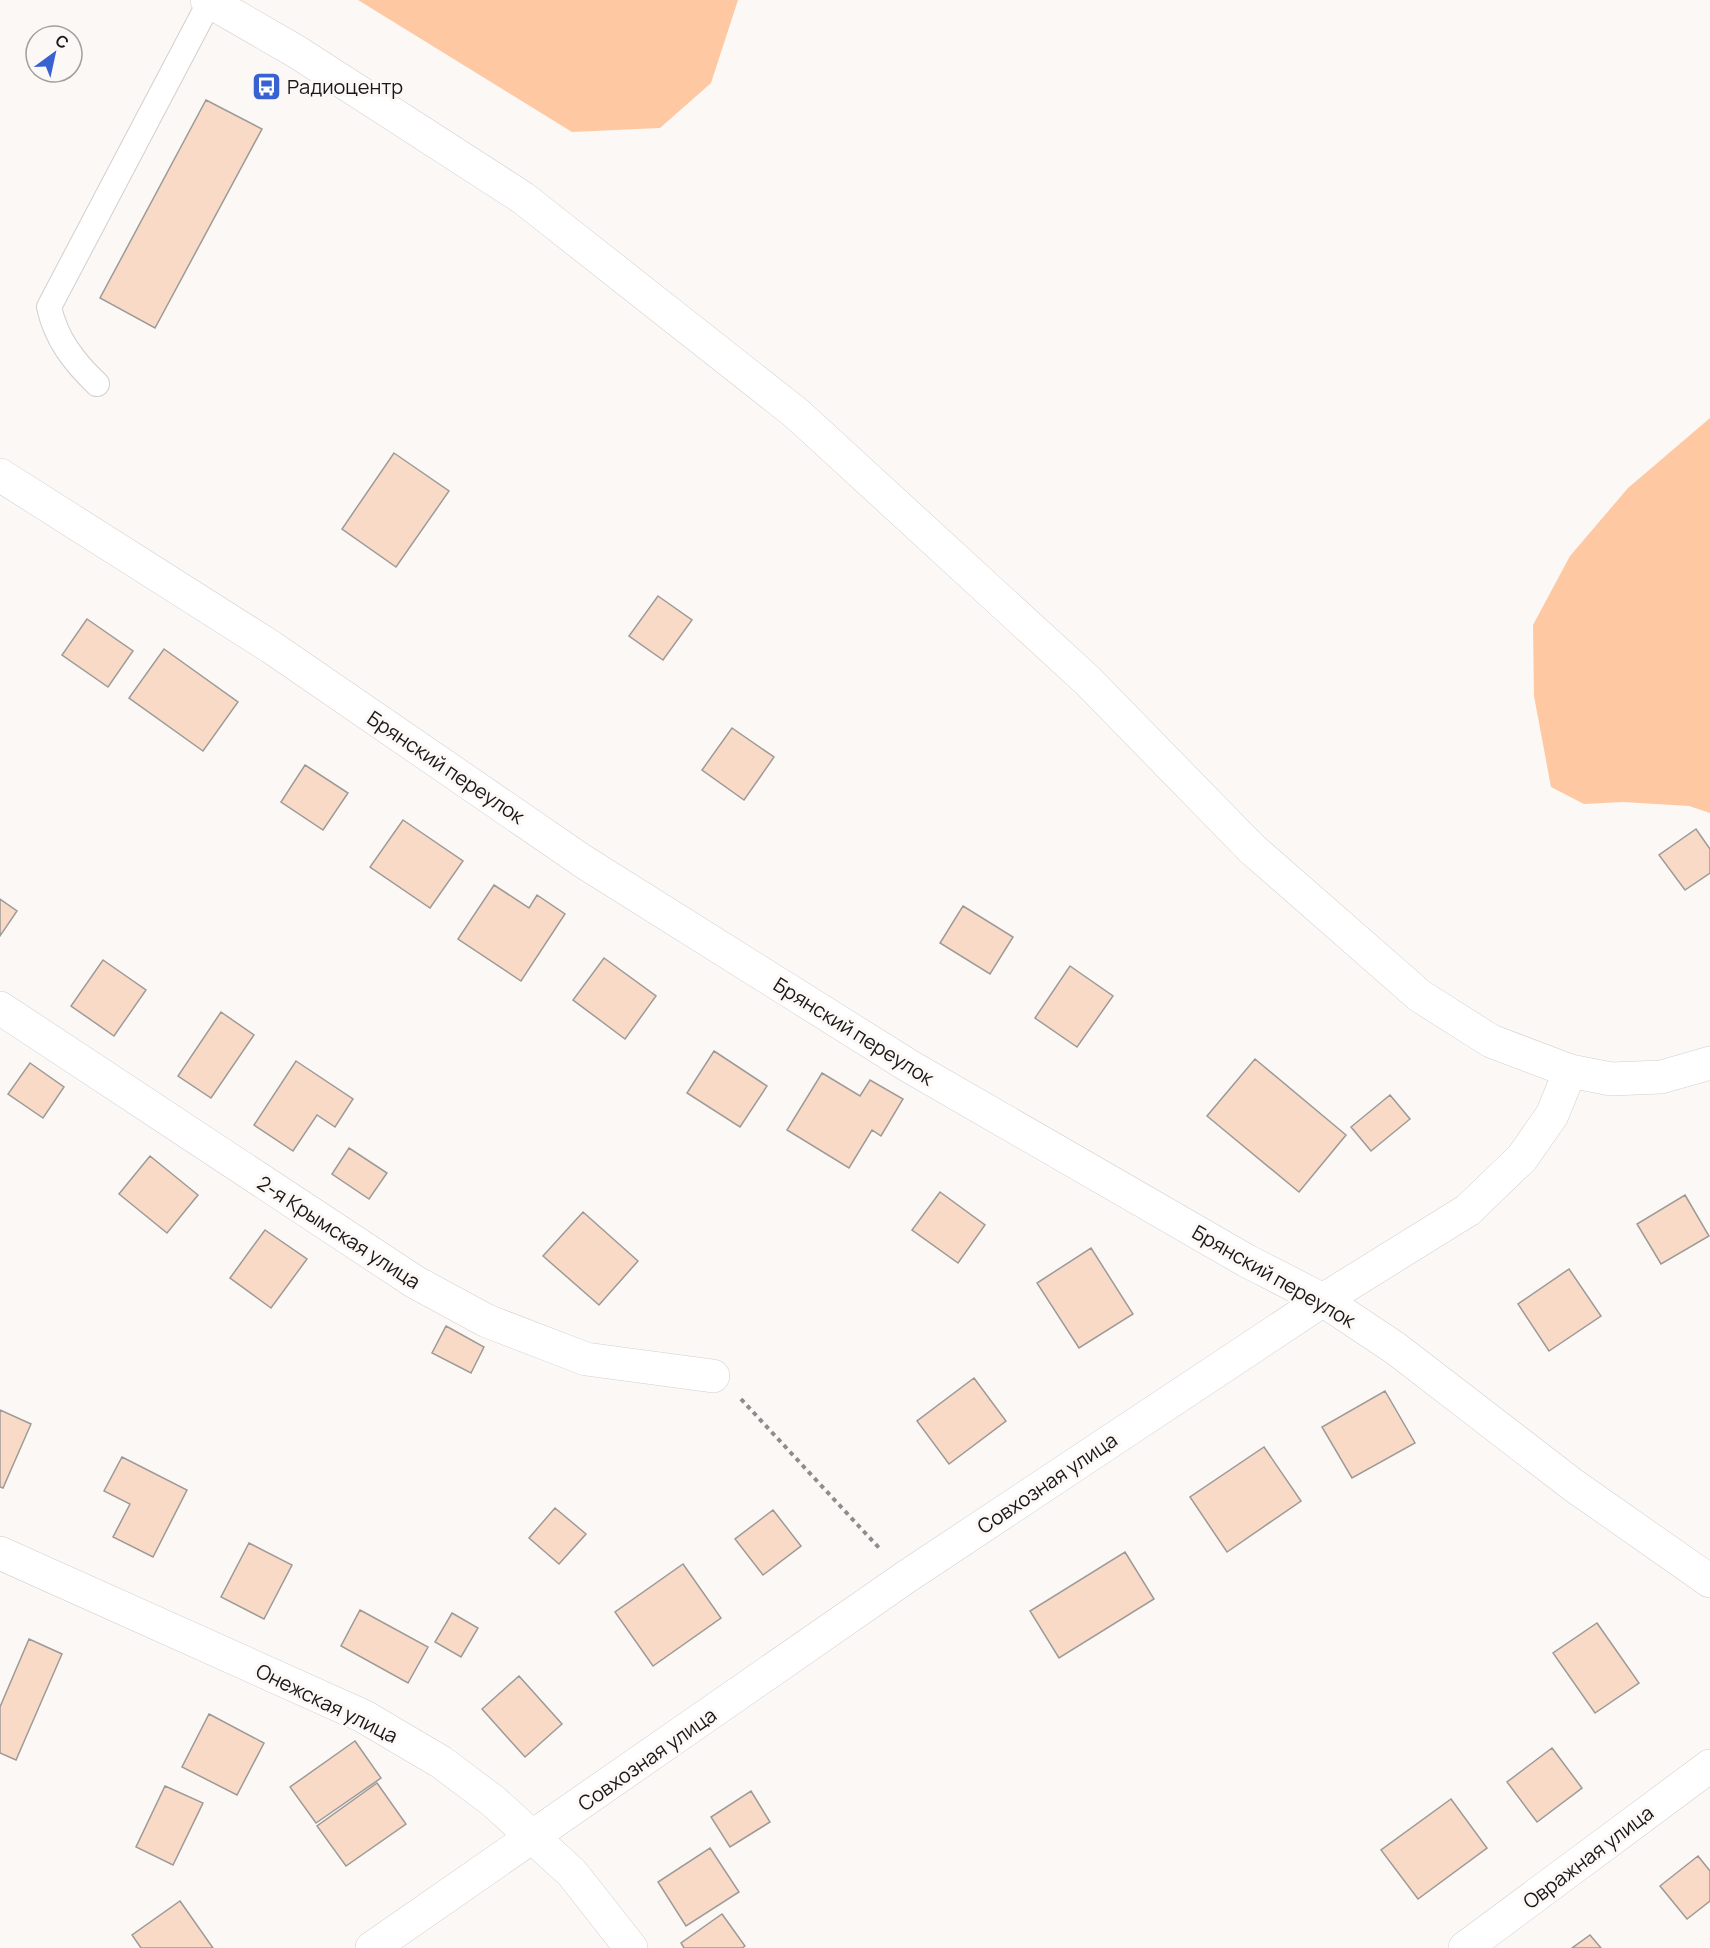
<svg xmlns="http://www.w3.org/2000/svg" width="1710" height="1948" font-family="Manrope,sans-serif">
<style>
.green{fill:#fec8a3}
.building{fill:#f9dac6;stroke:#9d9a98;stroke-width:1.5}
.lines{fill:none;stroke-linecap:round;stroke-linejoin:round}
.service-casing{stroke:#d3cfcd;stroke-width:26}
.minor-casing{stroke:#d3cfcd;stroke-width:34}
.secondary-casing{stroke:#d3cfcd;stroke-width:34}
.path{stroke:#8f8d8b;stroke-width:4;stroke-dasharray:4.5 4.5;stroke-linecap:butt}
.service{stroke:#fff;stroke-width:24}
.minor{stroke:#fff;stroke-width:33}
.secondary{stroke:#fff;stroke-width:33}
.labels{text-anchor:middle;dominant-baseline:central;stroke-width:6;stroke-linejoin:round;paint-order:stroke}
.poi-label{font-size:20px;fill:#191817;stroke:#fcf8f6;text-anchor:start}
.street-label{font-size:20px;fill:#191817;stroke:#fcf8f6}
</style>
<rect width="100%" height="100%" fill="#fcf8f6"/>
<path class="green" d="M358,0H738L711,83L660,128L572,132Z
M1710,418V813L1689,806L1623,802L1584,804L1551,787L1534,696L1533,625L1570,556L1628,488Z"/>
<path class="building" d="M206,100L262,129L155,328L100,298Z
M394,453L449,491L396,567L342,529Z
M658,596L692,620L663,660L629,636Z
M87,619L133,651L108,687L62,655Z
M164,649L238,702L203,751L129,698Z
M732,728L774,757L744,800L702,770Z
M305,765L348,793L323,830L281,802Z
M403,820L463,861L430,908L370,867Z
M1696,829L1710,849V873L1685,890L1659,855Z
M494,885L529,908L537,895L565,914L521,981L458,939Z
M0,899L17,911L0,936Z
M963,906L1013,937L990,974L940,943Z
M604,958L656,996L625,1039L573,1000Z
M103,960L146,990L114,1036L71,1006Z
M1070,966L1113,996L1077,1047L1035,1018Z
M221,1012L254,1035L211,1098L178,1076Z
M714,1051L767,1086L740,1127L687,1093Z
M1255,1059L1346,1135L1299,1192L1207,1116Z
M296,1061L353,1099L335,1127L317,1115L293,1151L254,1125Z
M30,1063L64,1087L43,1118L8,1094Z
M822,1073L860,1096L870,1080L903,1099L881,1136L872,1130L849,1168L787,1130Z
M1390,1095L1410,1119L1371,1151L1351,1127Z
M349,1148L387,1173L369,1199L332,1174Z
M150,1156L198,1195L167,1233L119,1194Z
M940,1192L985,1225L958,1263L912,1230Z
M1685,1195L1709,1236L1661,1264L1637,1224Z
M583,1212L638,1261L599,1305L543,1256Z
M265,1230L307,1259L271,1308L230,1278Z
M1091,1248L1133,1314L1079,1348L1037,1283Z
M1569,1269L1601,1316L1549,1351L1518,1304Z
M446,1326L484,1347L471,1373L432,1353Z
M974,1378L1006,1421L949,1464L917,1421Z
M1385,1391L1415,1443L1352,1478L1322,1427Z
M0,1410L31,1424L3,1488L0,1487Z
M1264,1447L1301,1501L1227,1552L1190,1497Z
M122,1457L187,1490L153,1557L113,1537L130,1504L104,1491Z
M555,1508L586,1534L559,1564L529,1538Z
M773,1510L801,1546L763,1575L735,1539Z
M249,1543L292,1565L264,1619L221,1597Z
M1125,1552L1154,1599L1059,1658L1030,1611Z
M683,1564L721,1618L653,1666L615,1612Z
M360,1610L428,1647L408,1683L341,1646Z
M452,1613L478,1628L461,1657L435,1642Z
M1597,1623L1639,1683L1595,1713L1553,1653Z
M29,1639L62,1654L16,1760L0,1753V1707Z
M519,1676L562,1724L525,1757L482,1709Z
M209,1714L264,1743L237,1795L182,1767Z
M355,1741L381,1778L316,1823L290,1787Z
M1552,1748L1582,1788L1537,1822L1507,1782Z
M377,1783L406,1824L346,1866L317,1826Z
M165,1786L203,1803L173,1865L136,1847Z
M751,1791L770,1822L730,1847L711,1817Z
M1451,1799L1487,1848L1418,1899L1381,1850Z
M710,1848L739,1892L686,1926L658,1882Z
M1698,1856L1710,1871V1901L1687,1919L1660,1886Z
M180,1901L213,1948H141L132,1935Z
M722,1914L745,1946L742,1948H684L681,1943Z
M1590,1935L1601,1948H1572Z"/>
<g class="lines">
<defs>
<path id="service" d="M97,384C74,362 56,339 49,307L210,1"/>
<path id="minor" d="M0,475L271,647L584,862L909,1066L1247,1261L1323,1300L1395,1348L1573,1485L1710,1581
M0,1008L415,1282L487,1321L586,1359L713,1376
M0,1553L363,1716L441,1762L493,1801L572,1873L631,1948
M372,1948L906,1577L1323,1300L1468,1210L1522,1158L1552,1115L1570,1071
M1465,1948L1710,1766"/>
<path id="secondary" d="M207,0L297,52L523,198L796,413L1088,681L1251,848L1420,996L1491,1041L1570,1071L1611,1079L1661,1077L1710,1063"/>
</defs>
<use href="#service" class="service-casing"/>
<use href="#minor" class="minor-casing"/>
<use href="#secondary" class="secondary-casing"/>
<path class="path" d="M741,1399L881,1550"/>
<use href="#service" class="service"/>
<use href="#minor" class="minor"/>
<use href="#secondary" class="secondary"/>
</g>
<defs>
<symbol id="bus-square" viewBox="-11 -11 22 22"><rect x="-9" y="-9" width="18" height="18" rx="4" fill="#3861d2" stroke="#fcf8f6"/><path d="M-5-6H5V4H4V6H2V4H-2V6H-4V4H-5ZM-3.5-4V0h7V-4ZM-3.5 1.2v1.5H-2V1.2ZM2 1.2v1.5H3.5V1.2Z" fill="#fff"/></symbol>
</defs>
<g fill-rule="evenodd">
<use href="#bus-square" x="250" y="70" width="33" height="33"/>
</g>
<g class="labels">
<g class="poi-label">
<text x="287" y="86">Радиоцентр</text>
</g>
<g class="street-label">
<text transform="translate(446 767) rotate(34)">Брянский переулок</text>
<text transform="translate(854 1031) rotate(32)">Брянский переулок</text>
<text transform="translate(339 1232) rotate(33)">2-я Крымская улица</text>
<text transform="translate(1274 1276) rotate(30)">Брянский переулок</text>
<text transform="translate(1047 1483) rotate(-34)">Совхозная улица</text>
<text transform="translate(327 1703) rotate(26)">Онежская улица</text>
<text transform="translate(647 1759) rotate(-35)">Совхозная улица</text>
<text transform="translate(1588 1857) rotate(-37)">Овражная улица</text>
</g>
</g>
<g transform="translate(54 54) rotate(33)"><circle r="28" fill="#fcf8f6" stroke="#a19e9d" stroke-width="1.5"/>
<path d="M0-4.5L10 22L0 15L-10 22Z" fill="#3861d2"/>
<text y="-9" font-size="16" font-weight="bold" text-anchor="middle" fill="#191817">С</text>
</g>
</svg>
